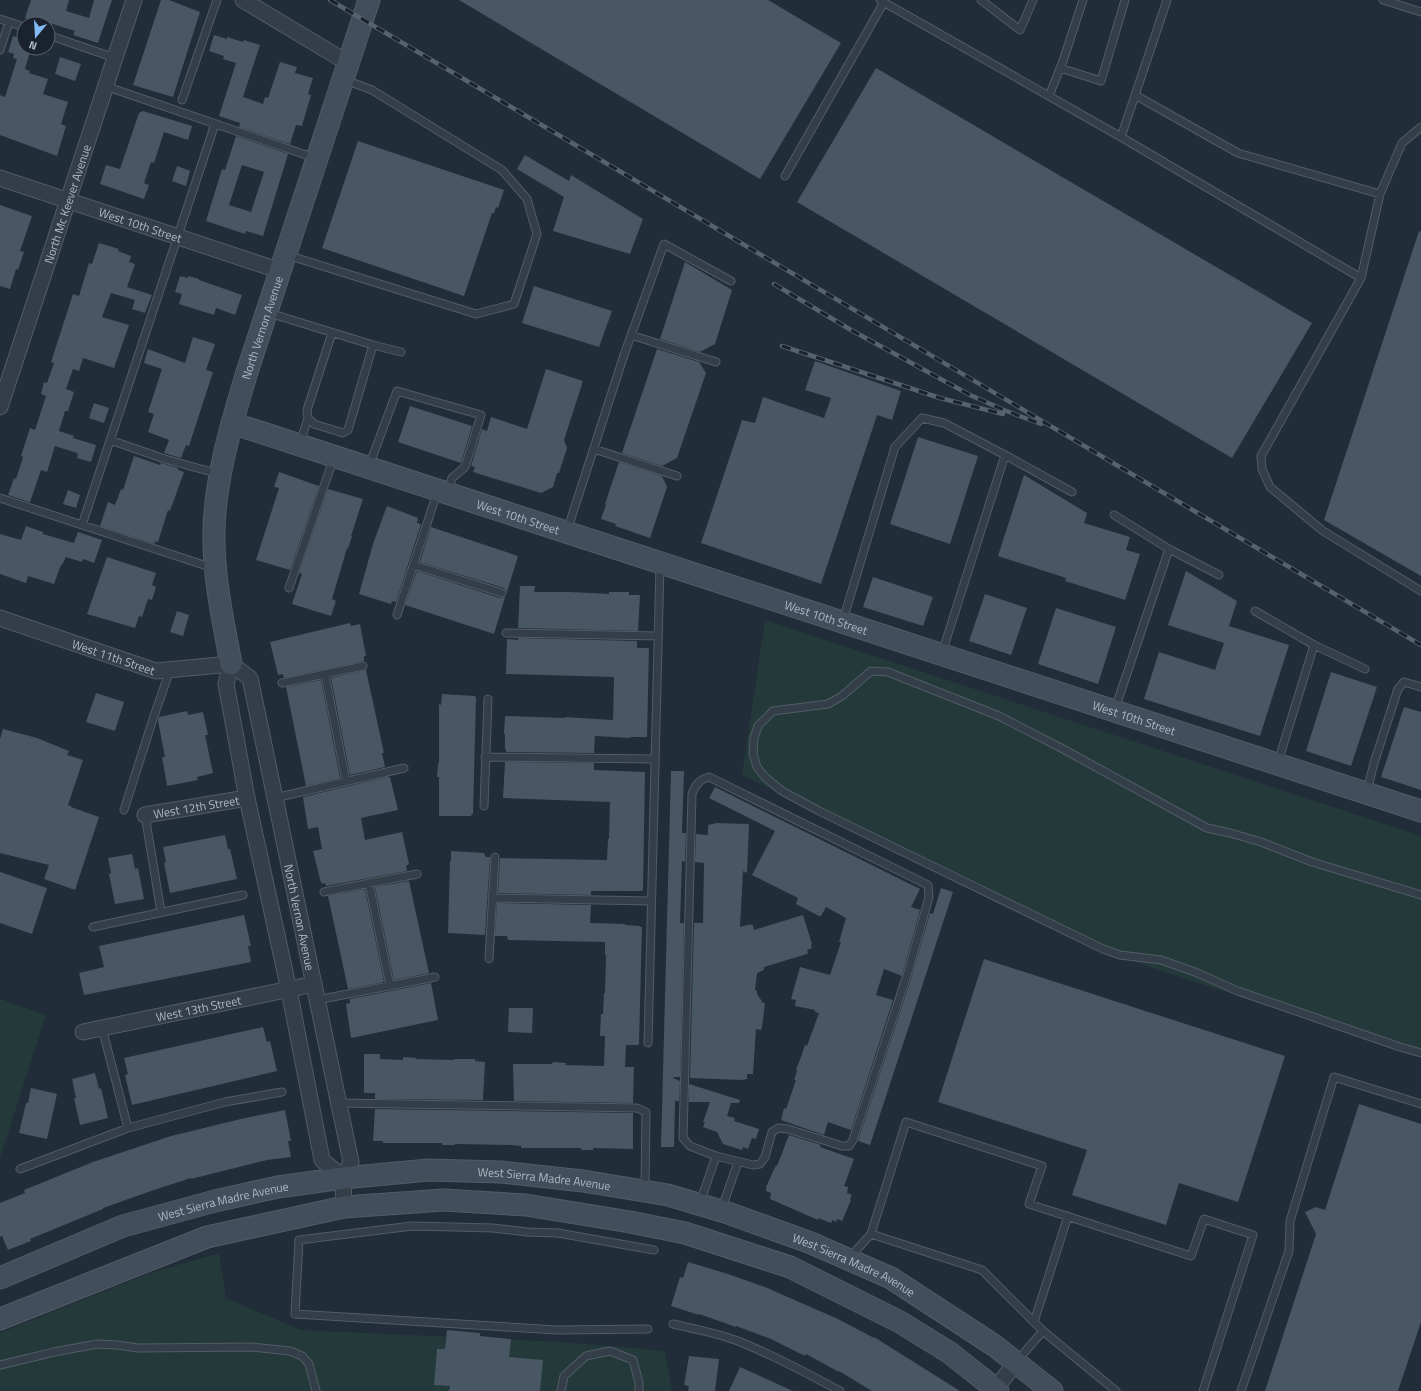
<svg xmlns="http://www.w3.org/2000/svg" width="1421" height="1391" font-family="'Titillium Web',sans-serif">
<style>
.green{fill:#243a3a}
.building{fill:#495764;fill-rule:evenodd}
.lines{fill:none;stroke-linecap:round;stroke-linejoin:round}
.lane-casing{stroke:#525c66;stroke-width:9}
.street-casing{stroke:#525c66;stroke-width:17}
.secondary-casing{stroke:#525c66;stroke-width:23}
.lane{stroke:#343e48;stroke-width:7}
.street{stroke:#343e48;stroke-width:15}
.secondary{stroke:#424e5b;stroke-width:21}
.rail-casing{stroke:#56636f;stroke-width:4.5}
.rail{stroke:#1a232d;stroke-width:3;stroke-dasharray:9;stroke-linecap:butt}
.labels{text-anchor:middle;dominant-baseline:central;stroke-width:3;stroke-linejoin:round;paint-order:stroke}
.street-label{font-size:12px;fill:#afb9c5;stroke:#1a232d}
</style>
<rect width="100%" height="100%" fill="#212d38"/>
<path class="green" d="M765,620L1421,836V1057L1090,947L742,775Z
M0,999L46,1015L0,1158Z
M219,1253L226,1298L301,1330L563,1342L665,1351L672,1391H0V1333L150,1273Z"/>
<path class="building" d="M31,0H69L66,11L89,18L94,0H112L98,43L73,35L75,31L40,20L39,22L25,18Z
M161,0H169L200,12L173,97L133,85Z
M459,0H768L841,43L760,179Z
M214,35L227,39V37L243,42L244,40L260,45L243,97L263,104L265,97L268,98L280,62L297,67L295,73L313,78L308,94L311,95L302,126L296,125L290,144L239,127L240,123L219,116L236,63L223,59L224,56L209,51Z
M13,36L23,39L24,36V48H31L25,69L30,71L29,73L48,79L43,94L68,102L61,124L66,126L57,156L0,135V95L5,97L17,59L13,58L14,54L8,52Z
M60,57L81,64L75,81L55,74Z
M876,68L1312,323L1232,458L797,202Z
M143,111L192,126L188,140L164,132L154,163L151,162L144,183L149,185L144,199L100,184L106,165L120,169L139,113Z
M236,136L288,154L263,236L246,231L245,234L206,221L222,169L225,170ZM242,165L264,172L251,212L229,205Z
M358,141L504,190L498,208L496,207L494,213H492L464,296L322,248Z
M525,155L569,181L571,175L643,219L630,254L553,231L564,197L517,169Z
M177,166L190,171L186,186L172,181Z
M0,205L32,216L20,251L24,252L18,270L16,269L10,289L0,286Z
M1419,231L1421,232V576L1324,520Z
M99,243L119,249L118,251L131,256L129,262L135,264L127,287L152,295L145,313L132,309L135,300L111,293L102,317L129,325L114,368L83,358L79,371L73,369L66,389L74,392L68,411H65L59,431L74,436L73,438L96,445L91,462L77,458L78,455L77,453L55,446L47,472L41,470L30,502H29L8,495L14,478L16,479L23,457L21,456L30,428L35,430L46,396L41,394L44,382L47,383L54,363L51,362L73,294L79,296L89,263L92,264Z
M685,262L732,290L715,344L700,352L660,339Z
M180,276L188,278V276L199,279V280L242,295L235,315L216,308L214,315L179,304L182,294L175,292Z
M534,286L612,311L599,347L522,323Z
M193,337L215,344L206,370L213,372L189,446L186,445L181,458L164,453L169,440L148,432L154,414L148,412L162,369L144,363L148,349L185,363Z
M657,349L699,362L706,373L677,458L662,466L622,453Z
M815,361L901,391L892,420L877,415L821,584L701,543L742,420L755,423L763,397L824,418L831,398L805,390Z
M546,369L583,381L564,440L567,448L559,473H557L553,487L541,493L473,472L475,467L471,466L482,429L487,431L491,417L527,429Z
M94,403L109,408L104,423L89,418Z
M410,406L472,426L461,463L398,442Z
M918,437L978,456L950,544L890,524Z
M134,456L160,465L161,463L178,468V470L184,472L170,511L168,510L158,542L155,541V544L100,526L108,502L115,505L121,489L123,490Z
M619,462L662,476L667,487L650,538L615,526L616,524L601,519L606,505L605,504Z
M279,472L319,486L290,570L256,560L279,488L274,487Z
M1024,475L1087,513L1084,523L1130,537L1126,550L1140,554L1125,600L1065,581L1066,578L998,556Z
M328,489L363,499L351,536H352L348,549L347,548L332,599L336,601L331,616L292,604L302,574L299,573Z
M68,490L80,495L76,508L63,504Z
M387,506L418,518L417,523L421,524L396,602L392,601L391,604L359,594L373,544Z
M26,526L43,532V534L74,543L78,532L102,540L94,563L83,559L82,562L66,557L62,565H61L54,584L28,576L26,583L0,574V534L21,540Z
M431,527L518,556L507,592L504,588L420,562Z
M107,557L156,573L152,585L156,587L152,600L148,599L142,617L139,616L135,628L87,614Z
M417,571L500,598L505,597L494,634L405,605Z
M1186,571L1237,601L1229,626L1289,645L1260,736L1144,699L1159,652L1215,670L1224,643L1168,625Z
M873,577L933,597L923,626L863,607Z
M520,586H535L534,592H570L609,594V592H629V595H640L638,631L518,628Z
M985,594L1027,608L1011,655L969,641Z
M1056,608L1116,627L1098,684L1038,664Z
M177,611L189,615L183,636L170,632Z
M350,623L351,626L360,624L366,656H364V661L284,678L283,674L278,675L270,642Z
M518,638L637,641V648H649L647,737H630V738L595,736L594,753L506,752V749H505V734H504L505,716L565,718V717L613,720L614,677L506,674L507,639L518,640Z
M366,670L384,753H382L385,767L350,775L331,678Z
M1331,672L1377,687L1351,766L1306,751Z
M321,680L340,778L306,786L286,687Z
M96,693L124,702L115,731L86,722Z
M442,694L475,696L476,698L473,814H472L471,816H439V777H437L438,763H439V704L441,705Z
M1404,707L1421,712V790L1381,777Z
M187,711L188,715L203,712L208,735H205L213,773L197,777L198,780L167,786L162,757H165L158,721L159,717Z
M3,729L37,738L69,751L67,755L83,760L68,805L71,806V807L99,817L75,890L44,879L49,865L0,853V739Z
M505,762L594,763V770L645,772L643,890H642V891H591V895L498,893L500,858L607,860L608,839H609L610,802L503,798Z
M671,771H684L682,833H686L685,862L682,861L680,923H684L680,1077H673V1078L680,1081L679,1101H675L674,1147H661Z
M387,777H390L398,810L361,818L365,840L402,832L409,864L406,866L407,871L326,886L325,883L322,884V882L321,883L313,851L322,849L318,827L308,829L303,797Z
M715,787L920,889L911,907L920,910L902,976L884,969L876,995L893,1000L851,1130L828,1122L824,1135L781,1120L784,1108L786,1109L796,1080H794L797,1071L796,1070L802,1054L805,1045L807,1046L819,1013L815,1012V1010L795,1006L796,1000L791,999L800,967L830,975L841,942H839L846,918L826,907L821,916H819L796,904L798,898L752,875L775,831L709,798Z
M717,823L749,824L747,873L743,871L740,927L751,924V925H753L754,930L803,915L812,944L811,945L812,948L807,950L808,953L807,954L764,967V970L757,973L755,990L757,991V994L763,1003H765L762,1027L761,1030L756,1029L753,1074H747V1079L743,1080L690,1078L694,923H703L704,863L695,862L696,834L708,835V825Z
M225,835L228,849H230L237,879L170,893L164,863L166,862L163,847Z
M451,851L484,853L486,857H490L485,935L448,933L450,861H451Z
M132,854L135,869L138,868L144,899L115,904L109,874L111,873L108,858Z
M0,872L47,888L32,934L0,923Z
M409,881L429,973L394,980L375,887Z
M941,888L953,892L870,1145L858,1141L911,979L930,913L933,914Z
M365,889L384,982L348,989L328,896Z
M497,903L591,905L590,923L625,924V925L640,926V927H642L639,1044L638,1045H626L625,1067H634L633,1103L514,1101L513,1064H552L553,1062L566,1063L565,1065L604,1066L605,1036H600L601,1014H603L604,993H605L606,955H605V942L508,940L507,936H495Z
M244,915L251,946H248L251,962L84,995L79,973L104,967L99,946Z
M984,959L1285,1056L1238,1202L1179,1183L1166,1225L1072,1195L1087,1150L938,1102Z
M431,983L438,1020L351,1038L346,1004L350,1003V999Z
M509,1008H533L532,1033L508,1032Z
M263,1027L267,1042L270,1041L277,1071L132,1105L125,1075L128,1074L124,1058Z
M364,1054H380V1059L403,1060V1057L416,1058V1059L454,1060V1059H475V1061L485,1062L483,1100L375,1099V1093H365L364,1092Z
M95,1073L99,1089L101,1088L108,1118L80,1125L74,1098H76L72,1079Z
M689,1084L740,1100L739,1103H731L727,1116L735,1118L734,1121L759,1129L756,1139L752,1138L748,1149L743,1147L742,1150L723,1144L717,1132L703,1127L705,1122H703L710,1102H689Z
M31,1088L57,1094L47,1139L19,1133L26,1103H28Z
M1359,1104L1421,1124V1322L1398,1391H1265L1316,1234L1305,1212L1316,1207L1325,1210Z
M375,1109L633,1113V1149L593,1148V1150H581V1148H521V1146L511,1145L455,1144V1145H442V1143H383V1141H373Z
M285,1110L291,1141H288L291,1157L267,1160L191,1179V1178L154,1190L103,1208V1209L30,1239L31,1241L8,1250L2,1236L0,1237V1203L25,1193L24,1190L93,1162L171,1136L245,1118Z
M789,1135L821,1145L820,1147L854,1159L844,1186L848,1187L847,1193L852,1195L850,1199L851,1200L842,1221L837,1219L836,1222L832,1220L831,1223L818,1218V1220L770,1199L771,1193L766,1191V1187L776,1165L777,1166Z
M688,1262L728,1274L765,1287L838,1319L874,1338V1337L960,1391H872L839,1371V1372L806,1354L805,1356L771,1339L736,1326V1327L699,1314V1315L671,1306L680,1277L683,1278Z
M447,1330L480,1333V1336L511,1339L509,1357L543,1360L540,1391H449L450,1386L434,1385L437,1349H445Z
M689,1356L719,1359L715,1391H688L689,1386L684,1385Z
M740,1367L793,1391H729Z"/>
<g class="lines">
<defs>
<path id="lane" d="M880,0L1121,137L1361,278
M981,0L1020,30L1033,0
M1383,0L1421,12
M0,19L24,27
M48,35L115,58
M0,50L9,22
M1060,68L1101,81L1125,0
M105,86L315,158
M1135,95L1238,153L1380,194
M1049,96L1063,61L1083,0
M182,100L217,0
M1421,127L1402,143L1380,194L1361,278L1261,456L1262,469L1270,487L1323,531L1421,591
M1121,137L1167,0
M785,176L884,2
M287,255L476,314L514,304L537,234L527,199L502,170L372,90L345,80
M269,313L373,345L401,352
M332,333L307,410L308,418L314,424L343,433L348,430L373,345
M631,335L716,362
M110,440L165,459L219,474
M300,443L308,418
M594,449L677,476
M369,466L397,391L481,415L465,467L452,478L448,492
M0,498L213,568
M1114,515L1169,549L1115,709
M82,525L215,124
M567,531L624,355L664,244L731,281
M1169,549L1219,575
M414,565L502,593
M289,588L334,457
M1255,611L1314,645
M397,615L437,493
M843,620L895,447L922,418L944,423L1005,455
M506,633L658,636
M942,653L1005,455L1072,492
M325,675L346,781
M282,683L363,666
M485,757L655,759
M1278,762L1314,645L1365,669
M709,777L928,885L929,897L909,969L853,1140L849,1146H842L788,1129L778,1128L772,1132L765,1157L760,1164L753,1165L716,1156L690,1146L683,1138L692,794C696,784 699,780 709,777Z
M1367,791L1374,763L1398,689L1404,682L1421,687
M275,798L404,768
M484,806L488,699
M124,810L153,719L170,670
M145,815L161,912
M369,883L390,986
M324,892L417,874
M1421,895L1312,862L1261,842L1230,833L1207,828L1063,749L999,716L888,672L871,671L842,696L828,704L773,711L758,726L754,738L753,754L757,767L765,777L782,791L819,811L1103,949L1120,955L1161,960L1195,972L1238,991L1400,1047L1421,1053
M492,898L651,901
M93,927L243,895
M489,959L495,857
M317,1000L435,977
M102,1028L128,1128
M648,1043L660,565
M339,1103L637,1108L646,1112L645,1189
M20,1169L128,1128L225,1102L282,1092
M700,1203L716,1156
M722,1208L738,1162
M871,1234L982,1270L1043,1331
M850,1257L871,1234L906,1122L1042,1166L1029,1204L1191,1256L1204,1219L1253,1235L1203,1391
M1034,1322L1068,1216
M673,1324C695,1329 717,1333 738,1341C773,1355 807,1373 840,1391
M648,1329L557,1330L295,1314L299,1240L412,1226L493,1228L527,1232L558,1233L654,1250
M1016,1362L1043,1331L1116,1391
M0,1365L54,1352L97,1344L117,1345L138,1348L251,1347L290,1351L302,1356L309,1364L316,1391
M561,1391L564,1376L586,1356L610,1351L633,1360L639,1383V1391
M1241,1391L1289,1251L1290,1221L1334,1077L1421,1104"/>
<g id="street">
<path d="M243,0L348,63"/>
<path id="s1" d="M0,178L281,271"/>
<path id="s2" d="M0,407L134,0"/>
<path id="s3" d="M0,618L156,671L231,664"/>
<path id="s4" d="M231,664L250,678L351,1162L343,1178L344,1207"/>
<path d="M231,664L226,684L247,798L289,990L322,1160L343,1178"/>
<path id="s5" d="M145,815L247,798"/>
<path id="s6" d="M83,1032L314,984"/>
<path d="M994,1391L1016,1362"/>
</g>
<g id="secondary">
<path id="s7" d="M232,423L1421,811"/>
<path id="s8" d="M231,664C223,620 213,576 214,531C215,478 232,422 247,372L369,0"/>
<path id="s9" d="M0,1278L123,1226L215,1201L278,1187L343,1178L429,1170L501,1172L583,1181L668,1195L728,1213L811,1243L891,1278L995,1346L1052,1391"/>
<path d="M0,1319L207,1237L344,1207L444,1200L526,1205L630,1222L685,1233L790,1267L900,1322L950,1353L998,1391"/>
</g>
</defs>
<use href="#lane" class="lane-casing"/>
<use href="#street" class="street-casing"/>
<use href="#secondary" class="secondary-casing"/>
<use href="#lane" class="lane"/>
<use href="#street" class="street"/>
<use href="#secondary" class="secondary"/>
<defs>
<path id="rail" d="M330,0L1421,645
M774,284L851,330L970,395L1004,410L1041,424
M782,346L940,398L1003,414"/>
</defs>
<use href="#rail" class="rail-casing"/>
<use href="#rail" class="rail"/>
</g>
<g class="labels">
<g class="street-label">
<text stroke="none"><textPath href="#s2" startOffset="214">North Mc Keever Avenue</textPath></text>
<text stroke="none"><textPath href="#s1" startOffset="148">West 10th Street</textPath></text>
<text stroke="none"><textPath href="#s8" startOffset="344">North Vernon Avenue</textPath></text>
<text stroke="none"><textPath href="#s7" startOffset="301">West 10th Street</textPath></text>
<text stroke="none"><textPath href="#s7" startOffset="625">West 10th Street</textPath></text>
<text stroke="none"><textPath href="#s3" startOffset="120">West 11th Street</textPath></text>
<text stroke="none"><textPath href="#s7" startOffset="949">West 10th Street</textPath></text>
<text stroke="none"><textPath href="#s5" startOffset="52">West 12th Street</textPath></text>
<text stroke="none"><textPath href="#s4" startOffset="268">North Vernon Avenue</textPath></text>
<text stroke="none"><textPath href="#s6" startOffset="118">West 13th Street</textPath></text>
<text stroke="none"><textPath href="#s9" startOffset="561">West Sierra Madre Avenue</textPath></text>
<text stroke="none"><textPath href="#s9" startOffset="237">West Sierra Madre Avenue</textPath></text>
<text stroke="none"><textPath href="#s9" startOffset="885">West Sierra Madre Avenue</textPath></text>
</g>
</g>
<g transform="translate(36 36) rotate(198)"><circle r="19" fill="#1a232d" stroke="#565f6a"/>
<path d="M0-3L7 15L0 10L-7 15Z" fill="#82baf6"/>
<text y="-6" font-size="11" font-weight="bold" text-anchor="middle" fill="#afb9c5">N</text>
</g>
</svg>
